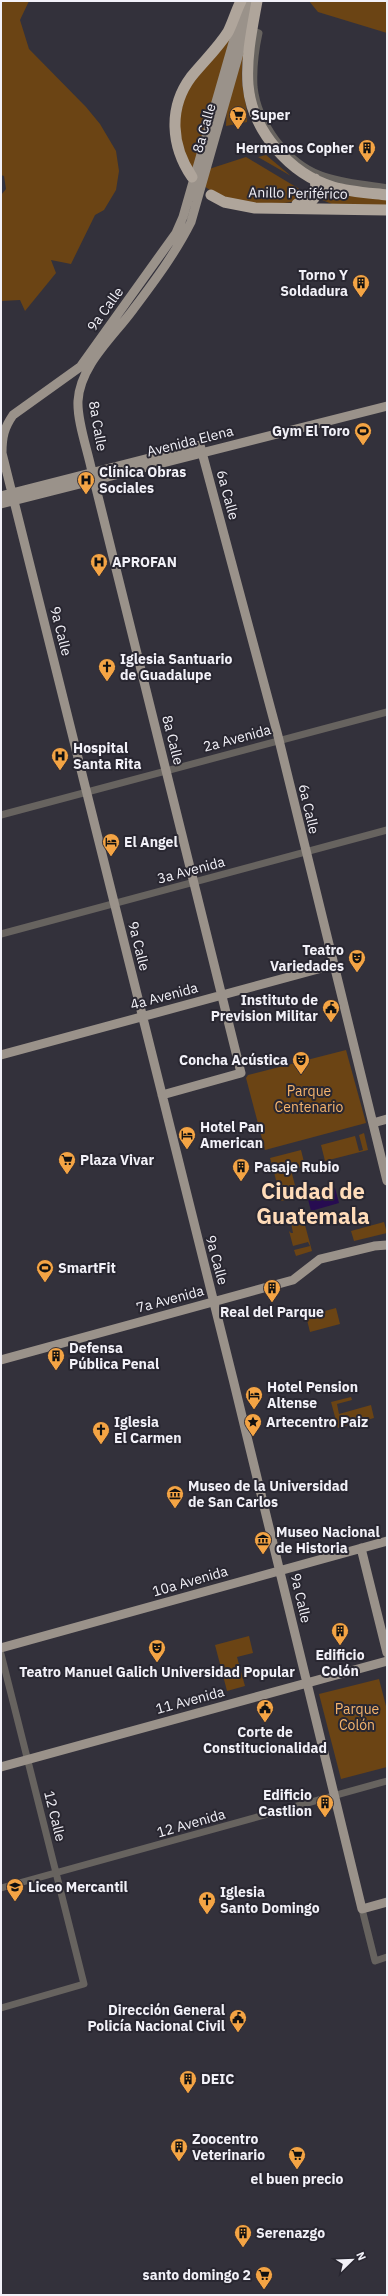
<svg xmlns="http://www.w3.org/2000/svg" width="388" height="2296" font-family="'IBM Plex Sans',sans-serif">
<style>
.green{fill:#6b4414}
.water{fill:#270c51}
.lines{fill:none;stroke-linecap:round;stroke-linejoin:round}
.minor{stroke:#67635f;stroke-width:7}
.major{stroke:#9a928a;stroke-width:9}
.highway{stroke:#afa59b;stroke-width:11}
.labels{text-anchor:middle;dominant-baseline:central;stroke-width:4;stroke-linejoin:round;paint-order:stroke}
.poi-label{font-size:14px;font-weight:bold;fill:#f2f1f8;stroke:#292731;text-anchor:start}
.street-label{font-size:14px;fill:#f2f1f8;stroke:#292731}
.park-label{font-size:14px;fill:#f6b56e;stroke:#292731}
.town-label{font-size:22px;font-weight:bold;fill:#ffdcb9;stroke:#292731}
</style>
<rect width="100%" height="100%" fill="#33313b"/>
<path class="green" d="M1,1H29L20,20L29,49L86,107L100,124L116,151L119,171L116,190L104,210L95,215L71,264L51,260L56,273L25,311L20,300L1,301V195L6,189L4,176L1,175Z
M309,1H387V33L318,12Z
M231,36L193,172L182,154L178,121L187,90Z
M247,36C244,51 241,65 242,80C243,95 248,107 247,122L226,126L227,103Z
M266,155L291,176L258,157Z
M246,157L311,196V199C274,205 236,211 204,186L209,169Z
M320,185L387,198V207H339L320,199Z
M346,1050L366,1123L265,1150L246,1078L248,1075Z
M364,1133L368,1150L325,1161L321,1145L355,1136L359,1151L363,1150L359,1135Z
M301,1150L305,1166L291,1170L298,1197L281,1201L274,1172L297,1166V1162L273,1168L270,1158Z
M302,1214L312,1251L296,1256L294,1250L310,1246L308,1242L293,1246L289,1231L291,1233H293L291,1223L288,1224V1227L286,1218Z
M384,1222L387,1233L354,1241L351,1231Z
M336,1308L340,1324L310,1332L306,1316Z
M351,1397L352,1400L337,1404L339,1414L371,1405L374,1418L338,1428L331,1402Z
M249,1636L253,1653L237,1657L245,1686L227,1691L215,1645Z
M379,1679L387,1710V1767L341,1779L319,1694Z"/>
<path class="water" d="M335,1188L339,1203L311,1211L307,1195Z"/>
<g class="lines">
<path class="minor" d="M251,30L259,33C255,51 253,69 254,87C258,124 287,162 321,175C342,183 366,184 387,188
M1,815L387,712
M1,934L387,830
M1,1654L84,1984L1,2008
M1,1888L387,1781
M362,1909L375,1961L387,1957"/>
<path class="major" d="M245,1L183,217L176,233L80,367L13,415C4,428 2,437 2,453L233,1379L362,1909L387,1902
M1,496L200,445L278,736L387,1181
M1,504L387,406
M1,1055L333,965
M162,1095L241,1073L92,472C88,451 77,422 78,401C80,366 112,338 132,311C153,283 175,254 191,222L253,4
M373,1123L387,1119
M1,1360L293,1280L320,1259L374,1246L387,1245
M361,1548L387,1653
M1,1648L387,1541
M1,1767L387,1661"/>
<path class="highway" d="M257,1C252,29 246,56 248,85C252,131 290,174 333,187C350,192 369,193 387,195
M192,177C171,146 168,108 191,77C203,62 218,48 228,32C233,22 236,11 241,1
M211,195L224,202L255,208L387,210
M297,204C316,201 318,199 315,179"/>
</g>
<defs>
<symbol id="supermarket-pin" viewBox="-11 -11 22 30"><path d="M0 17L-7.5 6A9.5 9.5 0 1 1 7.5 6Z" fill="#f4a444" stroke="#292731"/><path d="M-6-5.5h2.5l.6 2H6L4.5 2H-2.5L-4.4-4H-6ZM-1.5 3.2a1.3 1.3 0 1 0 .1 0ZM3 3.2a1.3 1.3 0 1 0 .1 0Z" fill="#111"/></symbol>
<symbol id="building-pin" viewBox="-11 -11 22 30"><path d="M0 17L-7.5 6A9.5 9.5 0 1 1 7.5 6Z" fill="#f4a444" stroke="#292731"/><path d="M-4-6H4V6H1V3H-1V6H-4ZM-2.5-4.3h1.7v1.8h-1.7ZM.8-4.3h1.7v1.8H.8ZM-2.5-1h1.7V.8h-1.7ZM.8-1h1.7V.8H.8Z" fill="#111"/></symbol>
<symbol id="stadium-pin" viewBox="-11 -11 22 30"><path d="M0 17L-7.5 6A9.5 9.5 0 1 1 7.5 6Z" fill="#f4a444" stroke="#292731"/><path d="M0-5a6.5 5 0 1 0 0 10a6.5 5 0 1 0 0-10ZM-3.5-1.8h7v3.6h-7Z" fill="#111"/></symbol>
<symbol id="hospital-pin" viewBox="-11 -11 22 30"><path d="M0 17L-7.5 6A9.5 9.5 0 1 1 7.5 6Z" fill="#f4a444" stroke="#292731"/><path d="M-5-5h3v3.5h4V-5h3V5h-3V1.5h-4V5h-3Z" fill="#111"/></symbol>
<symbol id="church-pin" viewBox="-11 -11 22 30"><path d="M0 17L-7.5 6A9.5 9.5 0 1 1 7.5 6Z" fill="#f4a444" stroke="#292731"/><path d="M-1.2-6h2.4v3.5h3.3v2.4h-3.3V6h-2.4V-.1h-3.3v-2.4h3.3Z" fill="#111"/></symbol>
<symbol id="hotel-pin" viewBox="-11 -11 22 30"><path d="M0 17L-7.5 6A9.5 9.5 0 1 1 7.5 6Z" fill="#f4a444" stroke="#292731"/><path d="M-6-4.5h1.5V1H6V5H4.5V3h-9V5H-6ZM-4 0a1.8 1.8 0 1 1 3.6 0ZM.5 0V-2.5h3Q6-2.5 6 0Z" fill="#111"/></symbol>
<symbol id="theatre-pin" viewBox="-11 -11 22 30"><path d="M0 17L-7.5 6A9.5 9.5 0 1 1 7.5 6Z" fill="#f4a444" stroke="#292731"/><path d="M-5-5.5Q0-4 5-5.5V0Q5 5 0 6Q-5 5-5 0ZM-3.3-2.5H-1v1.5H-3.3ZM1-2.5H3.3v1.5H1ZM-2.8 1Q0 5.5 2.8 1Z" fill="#111"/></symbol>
<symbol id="civic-pin" viewBox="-11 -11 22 30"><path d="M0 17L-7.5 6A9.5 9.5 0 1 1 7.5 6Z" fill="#f4a444" stroke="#292731"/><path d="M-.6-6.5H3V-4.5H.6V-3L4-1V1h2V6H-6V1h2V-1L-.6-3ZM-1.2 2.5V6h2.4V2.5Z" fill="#111"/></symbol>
<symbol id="sight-pin" viewBox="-11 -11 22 30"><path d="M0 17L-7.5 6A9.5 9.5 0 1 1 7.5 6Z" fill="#f4a444" stroke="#292731"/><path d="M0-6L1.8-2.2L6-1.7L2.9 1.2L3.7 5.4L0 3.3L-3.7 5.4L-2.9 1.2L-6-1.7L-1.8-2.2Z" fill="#111"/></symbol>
<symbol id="museum-pin" viewBox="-11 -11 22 30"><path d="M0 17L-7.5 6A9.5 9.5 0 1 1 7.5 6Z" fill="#f4a444" stroke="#292731"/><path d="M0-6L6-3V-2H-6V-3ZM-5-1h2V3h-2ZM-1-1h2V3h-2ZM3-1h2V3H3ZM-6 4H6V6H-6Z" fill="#111"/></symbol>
<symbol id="university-pin" viewBox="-11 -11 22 30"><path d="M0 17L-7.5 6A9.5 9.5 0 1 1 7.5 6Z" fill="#f4a444" stroke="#292731"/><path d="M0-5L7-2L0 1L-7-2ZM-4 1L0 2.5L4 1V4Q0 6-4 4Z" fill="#111"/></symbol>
</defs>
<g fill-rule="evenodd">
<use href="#supermarket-pin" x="228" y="105" width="20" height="27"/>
<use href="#building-pin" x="357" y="138" width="20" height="27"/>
<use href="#building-pin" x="351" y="273" width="20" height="27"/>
<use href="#stadium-pin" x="353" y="421" width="20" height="27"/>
<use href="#hospital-pin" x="76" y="470" width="20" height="27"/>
<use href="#hospital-pin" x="89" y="552" width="20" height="27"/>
<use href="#church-pin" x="97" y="657" width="20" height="27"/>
<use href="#hospital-pin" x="50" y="746" width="20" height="27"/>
<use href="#hotel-pin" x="101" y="832" width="20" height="27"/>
<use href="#theatre-pin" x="347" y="948" width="20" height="27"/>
<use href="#civic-pin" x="321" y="998" width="20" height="27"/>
<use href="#theatre-pin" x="291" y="1050" width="20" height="27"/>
<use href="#hotel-pin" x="177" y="1125" width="20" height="27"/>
<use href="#supermarket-pin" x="57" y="1150" width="20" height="27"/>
<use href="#building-pin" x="231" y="1157" width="20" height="27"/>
<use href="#stadium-pin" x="35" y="1258" width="20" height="27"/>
<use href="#building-pin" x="262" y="1278" width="20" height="27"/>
<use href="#building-pin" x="46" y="1346" width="20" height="27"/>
<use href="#hotel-pin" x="244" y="1385" width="20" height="27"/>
<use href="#sight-pin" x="243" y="1412" width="20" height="27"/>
<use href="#church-pin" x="91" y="1420" width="20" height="27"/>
<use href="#museum-pin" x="165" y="1484" width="20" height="27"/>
<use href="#museum-pin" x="253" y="1530" width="20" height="27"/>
<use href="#building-pin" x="330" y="1621" width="20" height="27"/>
<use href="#theatre-pin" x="147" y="1638" width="20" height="27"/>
<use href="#civic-pin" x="255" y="1698" width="20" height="27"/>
<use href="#building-pin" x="315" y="1793" width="20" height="27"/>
<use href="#university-pin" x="5" y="1877" width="20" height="27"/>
<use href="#church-pin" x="197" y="1890" width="20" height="27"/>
<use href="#civic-pin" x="228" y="2008" width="20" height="27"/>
<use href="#building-pin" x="178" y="2069" width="20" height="27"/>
<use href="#building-pin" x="169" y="2137" width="20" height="27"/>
<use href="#supermarket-pin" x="287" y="2145" width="20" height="27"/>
<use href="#building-pin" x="233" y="2223" width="20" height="27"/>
<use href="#supermarket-pin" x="254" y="2265" width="20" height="27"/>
</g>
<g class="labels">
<g class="poi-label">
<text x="251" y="115">Super</text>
<text x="354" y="148" text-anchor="end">Hermanos Copher</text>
<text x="348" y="275" text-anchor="end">Torno Y<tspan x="348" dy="16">Soldadura</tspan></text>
<text x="350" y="431" text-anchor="end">Gym El Toro</text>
<text x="99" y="472">Clínica Obras<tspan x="99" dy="16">Sociales</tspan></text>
<text x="112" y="562">APROFAN</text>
<text x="120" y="659">Iglesia Santuario<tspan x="120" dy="16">de Guadalupe</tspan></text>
<text x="73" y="748">Hospital<tspan x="73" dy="16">Santa Rita</tspan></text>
<text x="124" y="842">El Angel</text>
<text x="344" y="950" text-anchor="end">Teatro<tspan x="344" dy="16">Variedades</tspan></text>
<text x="318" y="1000" text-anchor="end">Instituto de<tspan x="318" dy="16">Prevision Militar</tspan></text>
<text x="288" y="1060" text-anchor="end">Concha Acústica</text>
<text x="200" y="1127">Hotel Pan<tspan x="200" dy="16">American</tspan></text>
<text x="80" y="1160">Plaza Vivar</text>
<text x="254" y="1167">Pasaje Rubio</text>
<text x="58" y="1268">SmartFit</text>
<text x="272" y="1312" text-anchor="middle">Real del Parque</text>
<text x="69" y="1348">Defensa<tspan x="69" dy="16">Pública Penal</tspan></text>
<text x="267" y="1387">Hotel Pension<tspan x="267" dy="16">Altense</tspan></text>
<text x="114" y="1422">Iglesia<tspan x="114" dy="16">El Carmen</tspan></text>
<text x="266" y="1422">Artecentro Paiz</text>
<text x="188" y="1486">Museo de la Universidad<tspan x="188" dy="16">de San Carlos</tspan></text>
<text x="276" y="1532">Museo Nacional<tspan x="276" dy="16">de Historia</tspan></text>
<text x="340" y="1655" text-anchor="middle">Edificio<tspan x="340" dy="16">Colón</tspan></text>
<text x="157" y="1672" text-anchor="middle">Teatro Manuel Galich Universidad Popular</text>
<text x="265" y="1732" text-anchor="middle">Corte de<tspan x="265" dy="16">Constitucionalidad</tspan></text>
<text x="312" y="1795" text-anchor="end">Edificio<tspan x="312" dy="16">Castlion</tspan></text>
<text x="28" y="1887">Liceo Mercantil</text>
<text x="220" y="1892">Iglesia<tspan x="220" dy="16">Santo Domingo</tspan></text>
<text x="225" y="2010" text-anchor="end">Dirección General<tspan x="225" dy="16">Policía Nacional Civil</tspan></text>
<text x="201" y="2079">DEIC</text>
<text x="192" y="2139">Zoocentro<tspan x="192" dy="16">Veterinario</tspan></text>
<text x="297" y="2179" text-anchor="middle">el buen precio</text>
<text x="256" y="2233">Serenazgo</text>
<text x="251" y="2275" text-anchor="end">santo domingo 2</text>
</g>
<g class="street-label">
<text transform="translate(204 128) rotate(-74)">8a Calle</text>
<text transform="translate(298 193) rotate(1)">Anillo Periférico</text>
<text transform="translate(105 309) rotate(-54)">9a Calle</text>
<text transform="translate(98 426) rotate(80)">8a Calle</text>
<text transform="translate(190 441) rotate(-14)">Avenida Elena</text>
<text transform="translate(228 495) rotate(75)">6a Calle</text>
<text transform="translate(61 631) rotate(76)">9a Calle</text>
<text transform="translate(237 738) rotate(-15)">2a Avenida</text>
<text transform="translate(173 740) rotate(76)">8a Calle</text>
<text transform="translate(309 809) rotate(77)">6a Calle</text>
<text transform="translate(191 870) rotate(-15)">3a Avenida</text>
<text transform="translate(139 946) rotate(76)">9a Calle</text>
<text transform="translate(164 996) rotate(-15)">4a Avenida</text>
<text transform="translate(217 1260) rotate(75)">9a Calle</text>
<text transform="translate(170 1299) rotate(-15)">7a Avenida</text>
<text transform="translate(190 1581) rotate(-16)">10a Avenida</text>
<text transform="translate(301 1598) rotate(77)">9a Calle</text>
<text transform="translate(190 1700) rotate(-15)">11 Avenida</text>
<text transform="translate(55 1816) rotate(76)">12 Calle</text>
<text transform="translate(191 1823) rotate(-16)">12 Avenida</text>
</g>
<g class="park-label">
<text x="309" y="1091">Parque<tspan x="309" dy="16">Centenario</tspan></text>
<text x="357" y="1709">Parque<tspan x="357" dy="16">Colón</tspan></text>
</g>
<g class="town-label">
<text x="313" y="1190">Ciudad de<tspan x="313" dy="25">Guatemala</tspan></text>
</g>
</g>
<rect width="388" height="2296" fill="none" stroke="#f2f1f8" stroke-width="4"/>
<g transform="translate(352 2260) rotate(67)" stroke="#292731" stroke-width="3" paint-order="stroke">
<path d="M0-3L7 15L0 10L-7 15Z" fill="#f2f1f8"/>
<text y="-6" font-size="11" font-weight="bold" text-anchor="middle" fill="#f2f1f8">N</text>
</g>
</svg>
